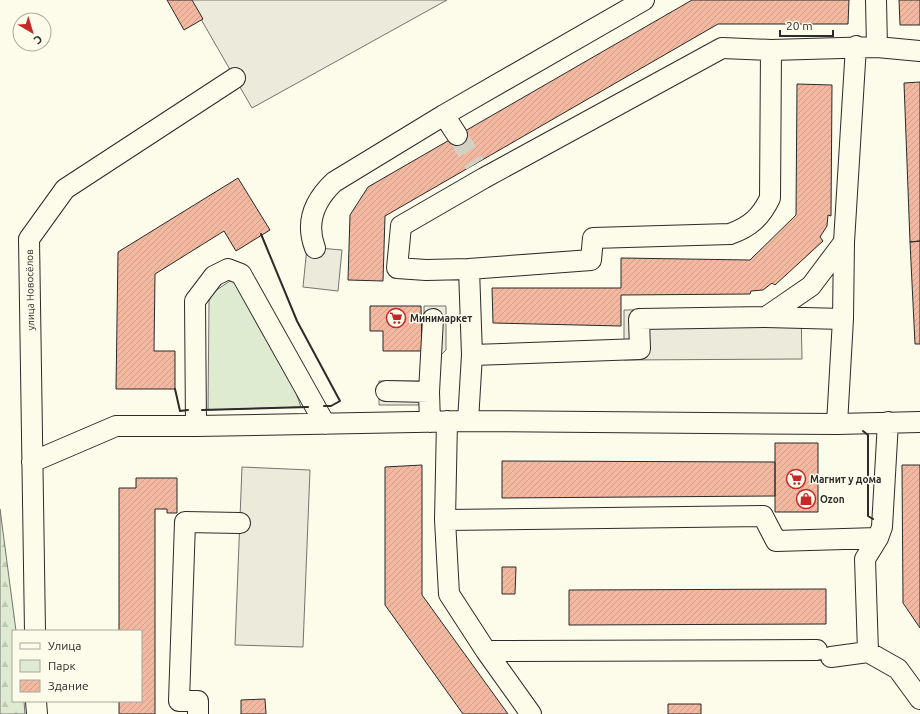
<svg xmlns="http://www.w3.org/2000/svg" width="920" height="714" font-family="Ubuntu,sans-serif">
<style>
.green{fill:#deebd1;stroke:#74746e}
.forest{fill:url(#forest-firs);stroke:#74746e}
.parking{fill:#eceadb;stroke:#74746e}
.building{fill:url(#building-hatch);stroke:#2b2b2b}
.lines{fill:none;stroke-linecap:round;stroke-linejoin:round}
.minor-tunnel{stroke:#d3d1c4;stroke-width:20;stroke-dasharray:20 10;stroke-linecap:butt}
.minor-casing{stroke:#2b2b2b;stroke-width:22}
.minor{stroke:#fdfbea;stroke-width:20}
.wall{stroke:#2b2b2b;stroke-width:2}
.labels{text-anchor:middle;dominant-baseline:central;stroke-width:3;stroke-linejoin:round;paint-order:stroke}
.street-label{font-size:10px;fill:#2b2b2b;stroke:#fdfbea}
.poi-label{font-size:10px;font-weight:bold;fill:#2b2b2b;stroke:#fdfbea;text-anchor:start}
</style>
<defs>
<pattern id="forest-firs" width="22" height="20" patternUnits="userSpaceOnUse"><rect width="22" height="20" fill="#deebd1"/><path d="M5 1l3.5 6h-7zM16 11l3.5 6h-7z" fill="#bfcab4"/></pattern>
<pattern id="building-hatch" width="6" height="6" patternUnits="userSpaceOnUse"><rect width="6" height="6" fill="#f2b8a0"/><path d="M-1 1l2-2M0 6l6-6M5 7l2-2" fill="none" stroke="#d09e8a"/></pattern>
</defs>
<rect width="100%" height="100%" fill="#fdfbea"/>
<path class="green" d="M233,279L289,373L301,407L208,410L209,301L212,293Z"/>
<path class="forest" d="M0,509L16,631H13V701H24L25,714H0Z"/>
<path class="parking" d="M190,0H447L252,108Z
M307,247L342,250L338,291L303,287Z
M424,306H446V350L437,359L424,358Z
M801,309L802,359L624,360V310Z
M379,381H419V405H379Z
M242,467L310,470L303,647L235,645Z"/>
<path class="building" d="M167,0H192L203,19L184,30Z
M692,0H849L848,24H718L385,216L383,281L348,280L350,215L368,187Z
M899,0H920V25H900Z
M920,82V241L910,242L904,83Z
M797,84L832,85L831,216L828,215L827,226L820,237L823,241L775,285L772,283L763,290L751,291L750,294L621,295V326L493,323L492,288H621V258L750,260L796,215Z
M238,178L270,230L236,251L224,231L155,274L154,351H175V389H116L118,252Z
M920,241V344H915L910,242Z
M370,306H421L422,351H383V331H370Z
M775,443H818V512H775Z
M502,461L775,462V496L502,498Z
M422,465V595L508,714H463L385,605V467Z
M902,465H920V628L903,603Z
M136,478H177V513H167V509H155V714H119V701H141V631H119V488H136Z
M502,567H516L515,594H502Z
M826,589V624L569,625V590Z
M265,699L266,714H241V700Z
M668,704H701V714H668Z"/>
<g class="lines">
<path class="minor-tunnel" d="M457,135L475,164"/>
<defs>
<path id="minor" d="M876,0L877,47L920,51
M444,115L457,135
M315,248C305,222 315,200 334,182L444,115L644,0
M469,269L591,260L593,238L730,234C750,227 761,217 770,198L771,50
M766,317L811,286L844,242
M472,355L640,349L639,319L766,317L843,319
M386,391L429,392
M447,421L445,520L449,594L486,651L531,714
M468,421L472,355L469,269L426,270L397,268L401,226L484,178L722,48L771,50L877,47
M430,422L429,392L433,319
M837,424L843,319L844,242L856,46
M196,426L195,301L214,276L228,269L241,274L325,424
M32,462L116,426H196L468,421L837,424L920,422
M445,520L763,516L776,541L878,538
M35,631L29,239L65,189L235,78
M486,651L817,650
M868,652L865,559L878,538L882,527L888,422
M831,657L868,652L898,669L920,699
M36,701L37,714
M198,714V701H179L185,522L240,523"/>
</defs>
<use href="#minor" class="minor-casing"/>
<use href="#minor" class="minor"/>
<path class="wall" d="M261,234L297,321L340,401L331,406H324
M175,389L180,411L188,410
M202,410L308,407
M863,431L868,435V516L873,519"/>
</g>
<defs>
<symbol id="supermarket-ring" viewBox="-11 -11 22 22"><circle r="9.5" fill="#fdfbea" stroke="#c62828" stroke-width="1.5"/><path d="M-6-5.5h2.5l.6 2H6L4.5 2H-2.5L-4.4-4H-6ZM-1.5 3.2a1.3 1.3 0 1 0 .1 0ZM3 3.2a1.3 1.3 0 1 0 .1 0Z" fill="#c62828"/></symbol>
<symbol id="shop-ring" viewBox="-11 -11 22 22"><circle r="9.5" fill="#fdfbea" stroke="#c62828" stroke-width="1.5"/><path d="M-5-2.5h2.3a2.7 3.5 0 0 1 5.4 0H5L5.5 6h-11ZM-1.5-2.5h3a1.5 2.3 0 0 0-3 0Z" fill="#c62828"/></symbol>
</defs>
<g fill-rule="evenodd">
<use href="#supermarket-ring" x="385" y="307" width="22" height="22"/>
<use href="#supermarket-ring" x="785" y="468" width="22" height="22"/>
<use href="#shop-ring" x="795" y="488" width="22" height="22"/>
</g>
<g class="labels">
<g class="street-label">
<text transform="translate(30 290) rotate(-91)">улица Новосёлов</text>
</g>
<g class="poi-label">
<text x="410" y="318">Минимаркет</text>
<text x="810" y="479">Магнит у дома</text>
<text x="820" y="499">Ozon</text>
</g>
</g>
<rect x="12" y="630" width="130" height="72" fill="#fdfbea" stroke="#a9a89e"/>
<rect x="20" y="643" width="20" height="6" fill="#fdfbea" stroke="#a9a89e"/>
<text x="48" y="650" font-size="12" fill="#2b2b2b">Улица</text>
<rect x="20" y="660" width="20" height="12" fill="#deebd1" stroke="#a9a89e"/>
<text x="48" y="670" font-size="12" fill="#2b2b2b">Парк</text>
<rect x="20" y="680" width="20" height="12" fill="url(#building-hatch)" stroke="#a9a89e"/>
<text x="48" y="690" font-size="12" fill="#2b2b2b">Здание</text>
<g transform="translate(32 32) rotate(142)"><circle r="19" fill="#fdfbea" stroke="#a9a89e"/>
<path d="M0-3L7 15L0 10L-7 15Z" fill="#c62828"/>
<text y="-6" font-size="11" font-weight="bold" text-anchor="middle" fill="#2b2b2b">С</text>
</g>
<path d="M780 30v6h53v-6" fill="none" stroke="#2b2b2b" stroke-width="2"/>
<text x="786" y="30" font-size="12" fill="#2b2b2b" stroke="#fdfbea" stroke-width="3" paint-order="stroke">20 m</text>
</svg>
